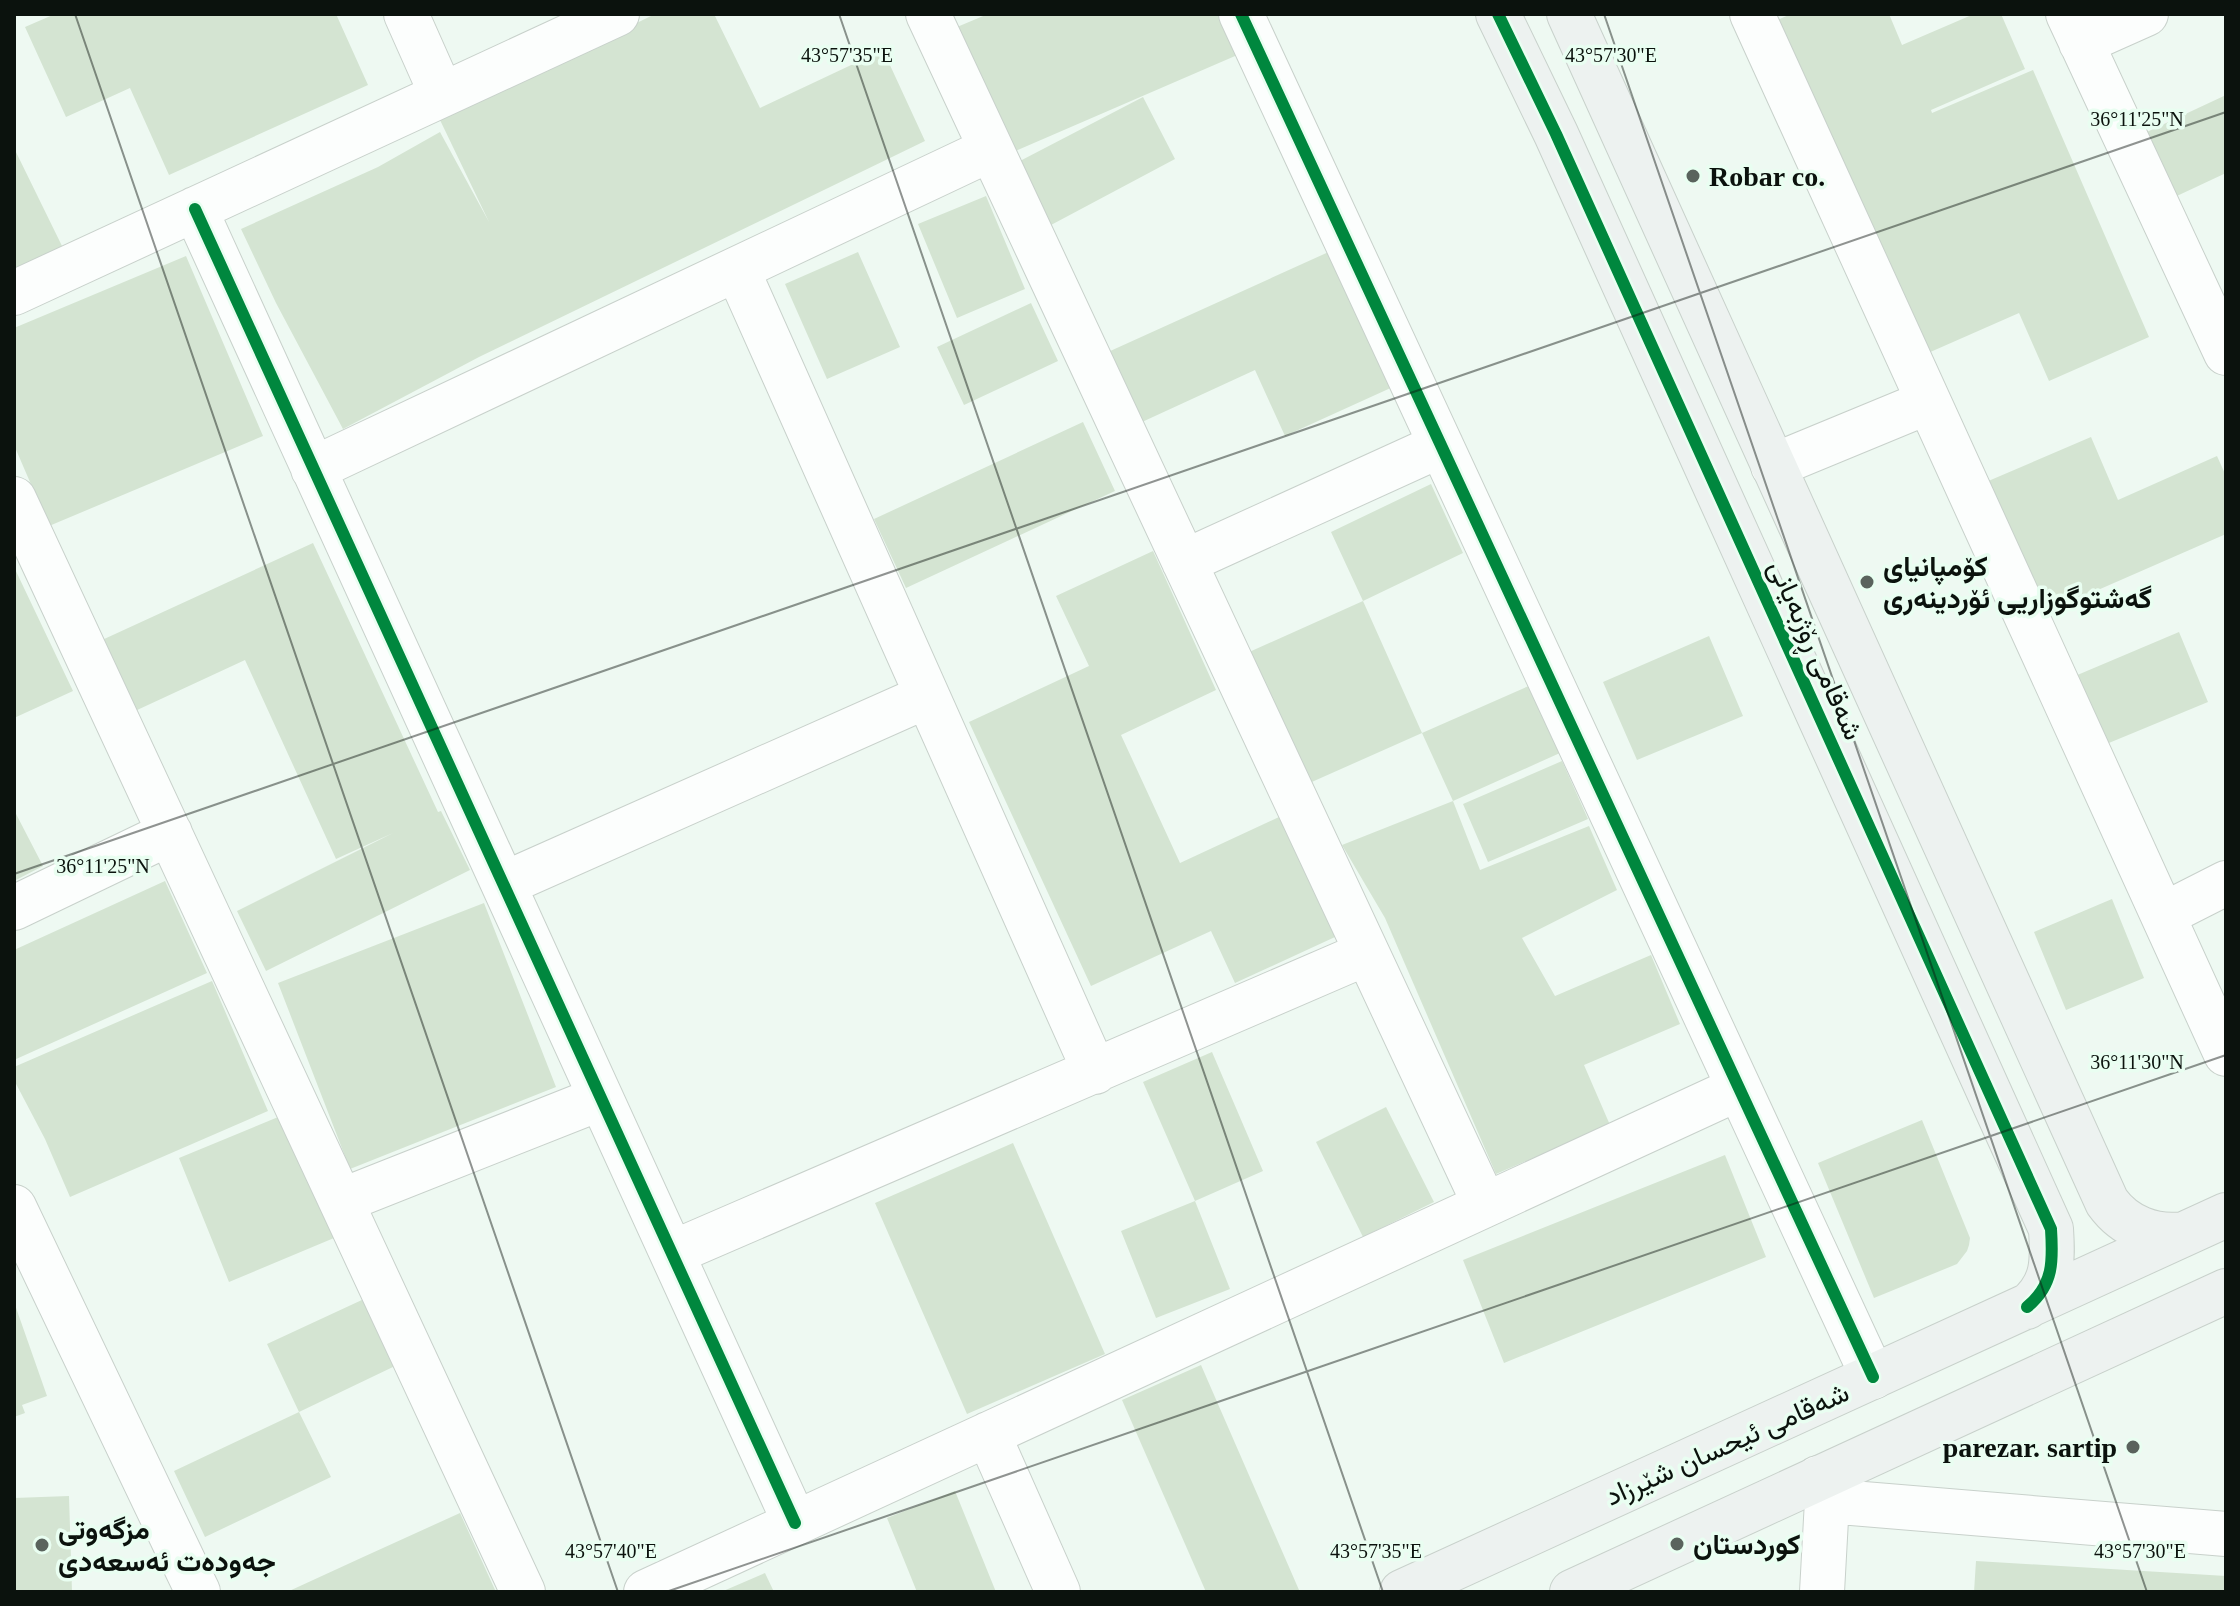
<svg xmlns="http://www.w3.org/2000/svg" width="2240" height="1606" font-family="'Times New Roman',Vazirmatn,serif">
<style>
.building{fill:#d4e4d2}
.lines{fill:none;stroke-linecap:round;stroke-linejoin:round}
.street-casing{stroke:#c8d1cb;stroke-width:46}
.secondary-casing{stroke:#c8d1cb;stroke-width:46}
.street{stroke:#fcfefd;stroke-width:44}
.secondary{stroke:#edf2f0;stroke-width:44}
.cycleway-casing{stroke:#e9fef1;stroke-width:17}
.cycleway{stroke:#00873e;stroke-width:12}
.ticks{fill:none;stroke:#0b120d;stroke-width:2;stroke-opacity:0.45}
.poi-dot{fill:#5a635d;stroke:#e9fef1;stroke-width:3}
.labels{text-anchor:middle;dominant-baseline:central;stroke-width:7;stroke-linejoin:round;paint-order:stroke}
.poi-label{font-size:28px;font-weight:bold;fill:#0b120d;stroke:#e9fef1;text-anchor:start}
.street-label{font-size:28px;fill:#0b120d;stroke:#e9fef1}
.ticks-label{font-size:20px;text-anchor:middle;fill:#0b120d;stroke:#e9fef1;stroke-width:7;stroke-linejoin:round;paint-order:stroke}
</style>
<rect width="100%" height="100%" fill="#eef9f2"/>
<path class="building" d="M55,14H336L368,85L169,175L130,88L66,117L25,27Z
M655,14H714L760,108L883,50L925,141L479,357L343,429L276,303L241,229L378,167L440,132L489,222L440,120Z
M988,14H1225L1242,53L1013,152L957,27Z
M1791,14H1889L1902,45L1974,14H2001L2025,69L1931,110L1932,113L2033,70L2149,337L2049,381L2019,313L1919,357L1773,22Z
M2226,95V173L2164,202L2134,138Z
M1143,97L1175,159L1051,225L1018,162Z
M14,148L62,246L14,270Z
M986,196L1025,289L957,318L918,224Z
M1333,250L1395,386L1285,436L1255,370L1129,428L1097,357Z
M858,252L900,347L827,379L785,284Z
M186,256L263,436L49,526L14,445V328Z
M1031,303L1058,361L964,405L937,347Z
M1083,422L1115,491L906,588L874,519Z
M2091,437L2118,500L2217,456L2226,476V534L2043,614L1986,482Z
M1431,484L1463,553L1363,601L1331,532Z
M313,543L438,812L441,811L470,870L266,971L237,911L393,833L336,859L245,660L135,711L102,640Z
M1153,551L1216,690L1121,735L1180,863L1279,817L1335,937L1235,983L1211,931L1091,986L969,722L1089,666L1056,596Z
M14,567L73,691L14,718Z
M1363,601L1422,733L1305,785L1247,653Z
M2179,632L2208,702L2104,745L2075,676Z
M1709,636L1743,716L1637,760L1603,682Z
M1531,685L1560,753L1453,801L1422,733Z
M1562,761L1588,819L1488,862L1463,804Z
M1453,801L1480,870L1589,826L1617,890L1522,938L1555,996L1651,955L1680,1024L1584,1065L1610,1125L1496,1174L1385,918L1342,845Z
M14,810L43,866L14,881Z
M165,881L207,973L14,1060V950Z
M2112,899L2144,978L2066,1010L2034,932Z
M484,903L556,1087L350,1169L278,983Z
M212,981L268,1111L70,1197L45,1139L14,1080V1067Z
M1212,1052L1263,1171L1195,1201L1143,1082Z
M1386,1107L1434,1202L1363,1237L1316,1142Z
M283,1115L334,1238L229,1282L179,1158Z
M1922,1120L1970,1238L1969,1245L1967,1251L1957,1264L1874,1298L1818,1163Z
M1013,1143L1105,1354L967,1414L875,1203Z
M1725,1155L1766,1257L1504,1363L1463,1260Z
M1195,1201L1230,1289L1156,1318L1121,1231Z
M364,1299L395,1366L299,1412L331,1477L205,1537L174,1471L299,1412L267,1344Z
M14,1302L47,1396L22,1405L25,1413L14,1417Z
M1201,1365L1299,1590L1295,1592H1206L1122,1400Z
M955,1491L996,1592H917L887,1518Z
M69,1496L72,1592H14V1498Z
M460,1513L496,1592H287L361,1558Z
M1976,1561L2226,1576V1592H1974Z
M765,1573L774,1592H721Z"/>
<g class="lines">
<defs>
<path id="street" d="M406,14L442,95
M928,14L1485,1205
M1241,14L1873,1377
M1752,14L2226,1054
M2068,14L2226,353
M2081,43L2146,14
M195,209L795,1523
M737,269L1095,1072
M14,293L617,14
M1773,466L1928,402
M313,469L991,149
M14,499L523,1592
M1184,562L1441,445
M504,884L927,696
M14,908L170,833
M2163,915L2226,883
M341,1201L601,1098
M14,1207L198,1592
M672,1253L1367,953
M988,1434L1058,1592
M1818,1478L1827,1501L1822,1592
M1827,1501L2226,1534
M646,1592L1739,1088"/>
<path id="secondary" d="M1498,14L1556,134L2051,1229C2053,1260 2054,1285 2027,1307
M1569,14L2107,1202C2125,1227 2154,1238 2184,1234
M1402,1592L2226,1215
M1572,1592L2226,1291"/>
</defs>
<use href="#street" class="street-casing"/>
<use href="#secondary" class="secondary-casing"/>
<use href="#street" class="street"/>
<use href="#secondary" class="secondary"/>
<defs>
<path id="cycleway" d="M1241,14L1873,1377
M1498,14L1556,134L2051,1229C2053,1260 2054,1285 2027,1307
M195,209L795,1523"/>
</defs>
<use href="#cycleway" class="cycleway-casing"/>
<use href="#cycleway" class="cycleway"/>
</g>
<path class="ticks" d="M75,14L618,1592M839,14L1383,1592M1604,14L2147,1592M14,874L2226,112M666,1592L2226,1055"/>
<g class="poi-dot">
<circle cx="1693" cy="176" r="8"/>
<circle cx="1867" cy="582" r="8"/>
<circle cx="2133" cy="1447" r="8"/>
<circle cx="1677" cy="1544" r="8"/>
<circle cx="42" cy="1545" r="8"/>
</g>
<g class="labels">
<g class="poi-label">
<text x="1709" y="176">Robar co.</text>
<text x="1883" y="566">کۆمپانیای<tspan x="1883" dy="32">گەشتوگوزاریی ئۆردینەری</tspan></text>
<text x="2117" y="1447" text-anchor="end">parezar. sartip</text>
<text x="58" y="1529">مزگەوتی<tspan x="58" dy="32">جەودەت ئەسعەدی</tspan></text>
<text x="1693" y="1544">كوردستان</text>
</g>
<g class="street-label">
<text transform="translate(1816 650) rotate(66)">شەقامی ڕۆژبەیانی</text>
<text transform="translate(1727 1444) rotate(-24)">شەقامی ئیحسان شێرزاد</text>
</g>
</g>
<g class="ticks-label">
<text x="847" y="62">43°57'35"E</text>
<text x="1611" y="62">43°57'30"E</text>
<text x="2137" y="126">36°11'25"N</text>
<text x="103" y="873">36°11'25"N</text>
<text x="2137" y="1069">36°11'30"N</text>
<text x="611" y="1558">43°57'40"E</text>
<text x="1376" y="1558">43°57'35"E</text>
<text x="2140" y="1558">43°57'30"E</text>
</g>
<rect width="2240" height="1606" fill="none" stroke="#0b120d" stroke-width="32"/>
</svg>
